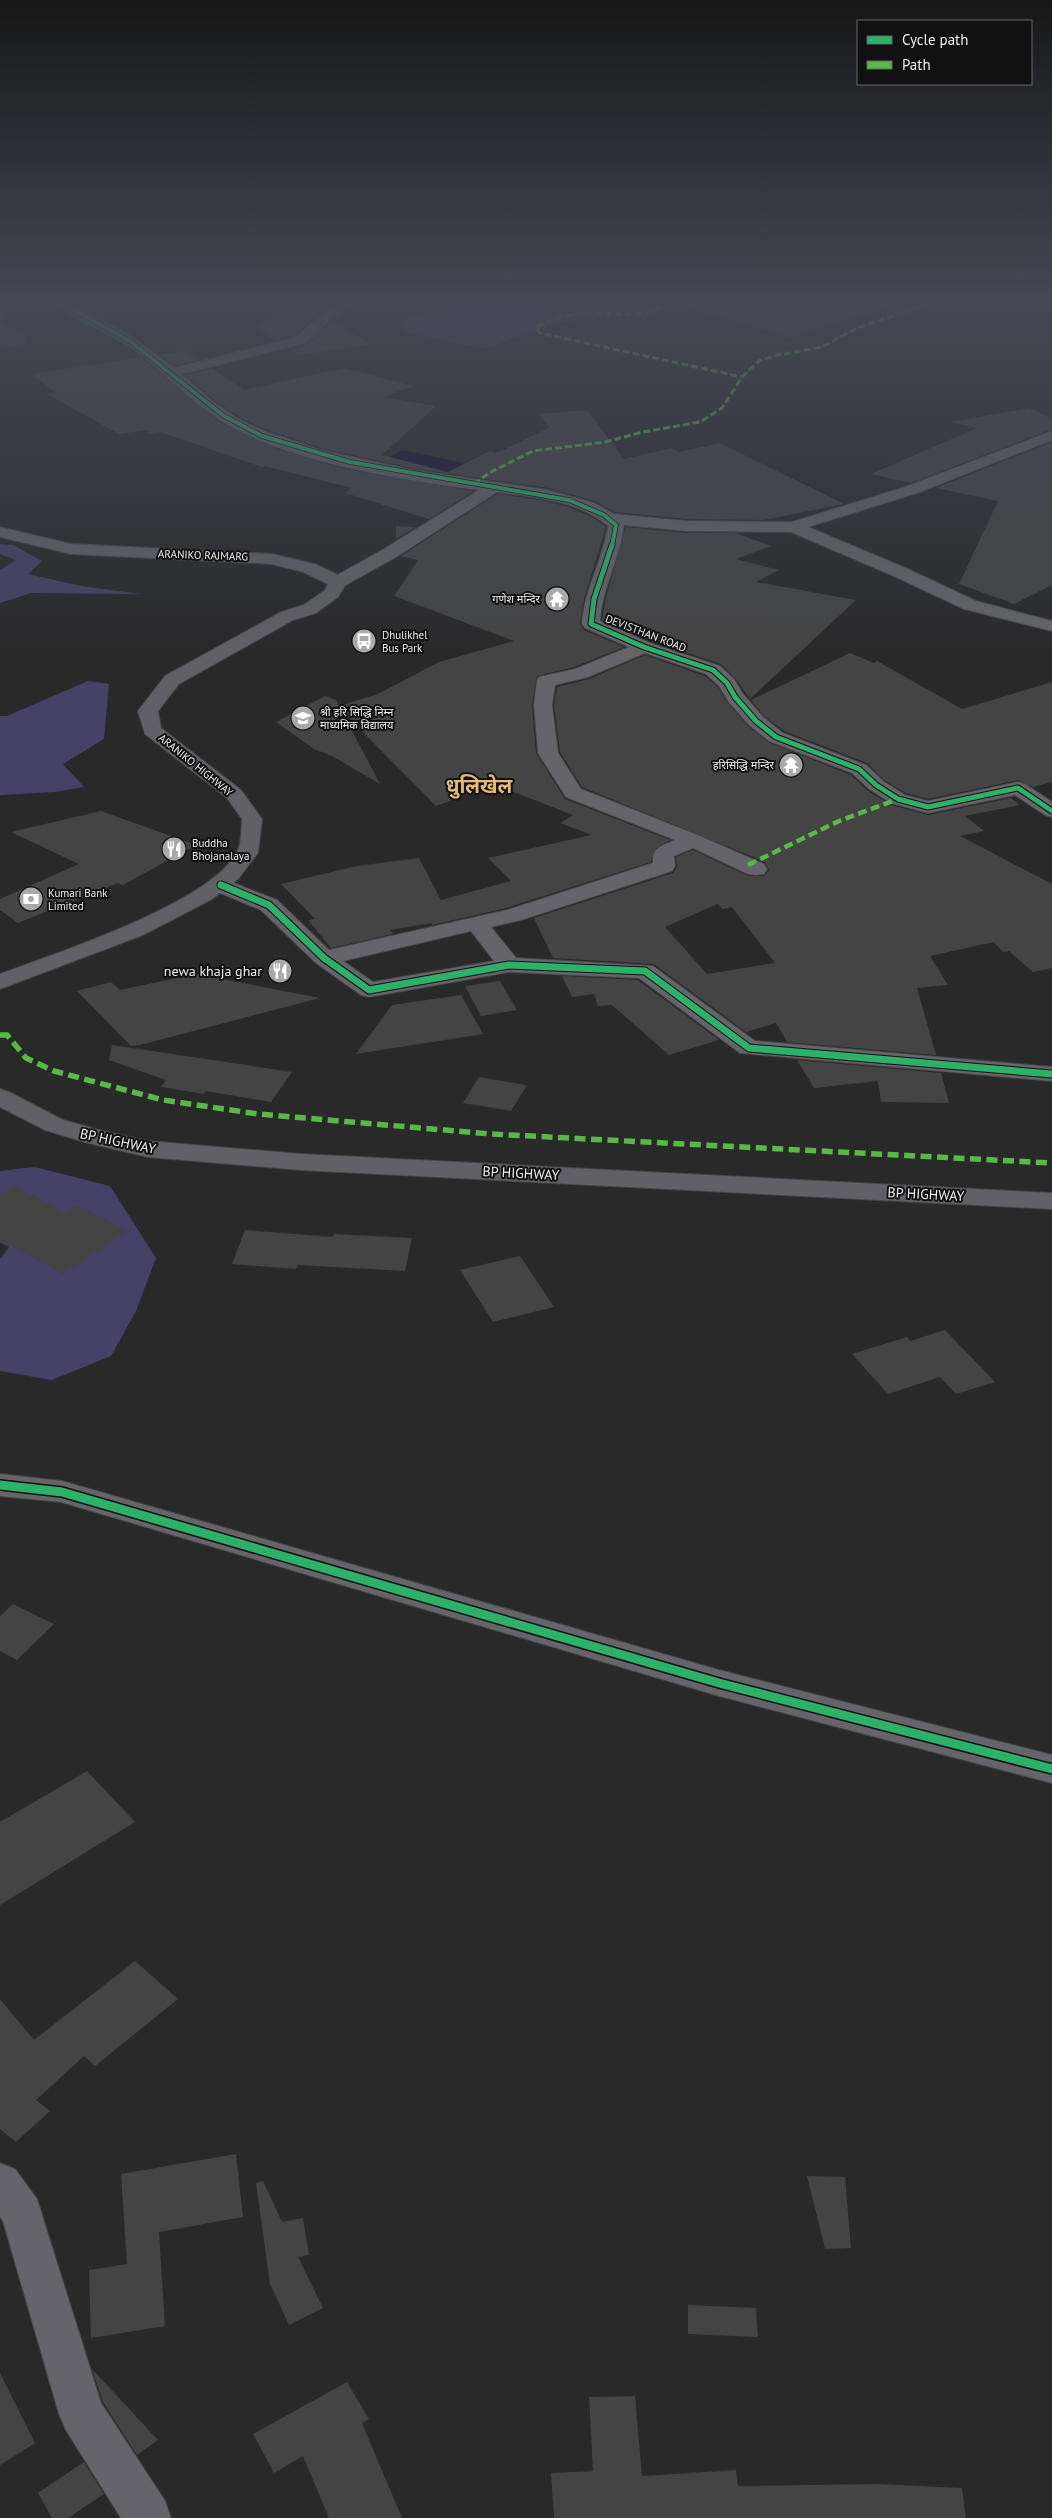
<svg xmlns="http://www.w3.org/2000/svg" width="1052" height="2518" font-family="'PT Sans','Noto Sans Devanagari',sans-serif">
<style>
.green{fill:#464166}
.water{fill:#140c2e}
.building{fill:#444;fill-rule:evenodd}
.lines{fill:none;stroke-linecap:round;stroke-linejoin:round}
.minor-casing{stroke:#454546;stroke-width:2}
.highway-casing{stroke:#454546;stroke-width:2}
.minor{fill:#64646a;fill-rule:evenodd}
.highway{fill:#616066;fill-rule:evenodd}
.quiet-far2{stroke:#58b947;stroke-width:3;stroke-dasharray:7 3;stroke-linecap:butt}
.quiet-far1{stroke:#58b947;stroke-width:4.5;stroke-dasharray:9 4.5;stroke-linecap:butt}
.quiet{stroke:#58b947;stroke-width:5.5;stroke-dasharray:11 5.5;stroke-linecap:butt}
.cycleway-far3-casing{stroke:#111112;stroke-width:5.5}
.cycleway-far2-casing{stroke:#111112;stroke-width:7}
.cycleway-far1-casing{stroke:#111112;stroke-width:9}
.cycleway-casing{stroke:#111112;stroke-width:12}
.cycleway-far3{stroke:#2db169;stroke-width:4}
.cycleway-far2{stroke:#2db169;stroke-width:5}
.cycleway-far1{stroke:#2db169;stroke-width:7}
.cycleway{stroke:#2db169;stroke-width:9}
.labels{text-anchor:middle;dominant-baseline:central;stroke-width:4;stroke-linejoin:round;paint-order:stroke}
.far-street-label{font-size:11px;fill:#eeeeef;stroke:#111112}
.far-poi-label{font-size:11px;fill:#eeeeef;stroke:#111112;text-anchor:start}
.poi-label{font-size:14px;fill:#eeeeef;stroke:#111112;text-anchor:end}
.street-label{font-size:14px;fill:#eeeeef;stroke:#111112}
.far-town-label{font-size:20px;font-weight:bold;fill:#e5bb76;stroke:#111112}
</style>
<rect width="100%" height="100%" fill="#29292a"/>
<path class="green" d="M0,300H9L2,324L24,334L28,343L0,349Z
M578,301L606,308L610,317L561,322L484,349L407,332L400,322C455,298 519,303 578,301Z
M0,544L13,545L42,561L28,574L81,586L141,594L31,593L0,603V570L16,560L0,554Z
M88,681L109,684L104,739L63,764L84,787L54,792L0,795V716H7Z
M35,1167L110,1186L156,1258L136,1311L111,1356L52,1380L0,1371V1259L9,1247L0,1242V1171Z"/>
<path class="water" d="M402,450L465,463L449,472L385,459Z"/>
<path class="building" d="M689,300H888L889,307L819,328H815L790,338L688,307Z
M291,302L301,303L320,314L292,336L276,340L256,327Z
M331,321L371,344L300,355L290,349L303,346L316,338Z
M186,351L199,360L174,366L159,355Z
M141,357L219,422L277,449L345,469L474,491L429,519L345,493L352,488L265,466L262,467L161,432L150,433L147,430L119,434L47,394L56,393L32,374Z
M212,368L244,390L344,368L413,386L382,397L436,406L382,455L448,472L490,451L497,453L549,428L539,414L587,410L624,459L671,448L679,452L720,443L844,504L764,520L687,519L615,512L595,501L549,488L413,468L324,449L268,430L243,419L217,402L185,375Z
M1029,408L1052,419V429L911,483L871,474L977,428L951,422Z
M1052,442V585L1014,604L959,584L998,501L936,488Z
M497,494L541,500L569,507L595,519L606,527L584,599L580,624L584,630L624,647L574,667L537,676L532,705L536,753L565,799L670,840L655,849L651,862L506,908L432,925V923L390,930L393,934L331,948L308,920L315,919L281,884L357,866L419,858L441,900L511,881L488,858L592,835L560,823L573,815L493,784L436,806L341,710L380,784L332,756L314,749L276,722L325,696L336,700L339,706L378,694L439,662L514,641L394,596L418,560L401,556Z
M396,526L416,527L396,539Z
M626,527L687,533H735L771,546L736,559L779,570L756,582L856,600L750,699L735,678L721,664L651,641L602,620L606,597Z
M850,653L874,663L877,661L962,709L1052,682V782L1033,787L1018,780L928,799L906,793L884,780L867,763L784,731L764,716L751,700Z
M645,655L705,676L718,687L727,702L748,726L768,742L851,775L868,791L891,805L928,815L1011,798L1020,805L965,816L984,831L960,836L1052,884V968L1033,972L1009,951L1003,952L994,942L930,956L948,985L917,988L936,1055L787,1042L776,1023L746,1032L654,964L553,958L534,918L673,873L677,867L676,857L693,850L748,876H764L769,870L765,862L582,787L560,752L554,705L557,687L589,679ZM717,904L723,909L732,907L775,963L707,974L665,927Z
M101,811L196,845L123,885L118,883L18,923L0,910V899L79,864L11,832Z
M196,974L320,998L140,1045L131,1046L77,991L111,982L120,990Z
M562,976L638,980L719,1040L669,1055L612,1005L598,1006L594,994L572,997Z
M500,981L517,1010L481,1016L465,986Z
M461,995L483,1034L356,1054L392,1005Z
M112,1045L246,1065L292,1072L271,1102L206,1091L204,1094L161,1087L166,1080L109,1060Z
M797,1060L941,1073L949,1103L881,1102L878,1081L814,1088Z
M479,1077L527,1085L511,1111L463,1103Z
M14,1186L65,1212L77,1205L128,1231L63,1274L0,1240V1195Z
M245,1230L333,1237L334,1234L412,1238L405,1271L297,1265L296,1269L232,1264Z
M520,1256L554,1307L493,1322L460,1270Z
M945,1330L995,1382L956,1394L940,1377L888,1394L852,1354L907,1337L910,1341Z
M13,1604L54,1624L17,1660L0,1651V1616Z
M87,1771L135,1822L0,1905V1822Z
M135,1961L178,1999L95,2066L84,2056L36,2100L50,2111L16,2142L0,2129V1999L34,2040Z
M236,2154L243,2217L159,2232L165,2326L91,2338L89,2270L127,2264L121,2174Z
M807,2176L845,2177L851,2248L825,2249Z
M263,2181L282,2222L303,2218L309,2255L298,2257L323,2308L289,2325L270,2284L256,2183Z
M688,2305L756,2308L758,2337L688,2334Z
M92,2369L158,2440L137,2455L103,2402Z
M0,2373L35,2443L0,2465Z
M347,2382L369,2419L362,2423L402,2518H329L303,2456L274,2473L253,2434Z
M635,2396L642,2476L736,2470L738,2486L877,2484L962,2488L966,2518H554L551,2473L593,2471L589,2397Z
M84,2462L104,2494L68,2518H52L38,2493Z"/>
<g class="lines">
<defs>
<path id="minor" d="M58,300H70V303L79,308L128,334L174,368L293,338C318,322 329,300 361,300L328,321L315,336L303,344L181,374L216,404L242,421L267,432L324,451L413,470L548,490L594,503L614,514L687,521L792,522L905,487L1052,431V440L917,493L808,527L908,569L976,601L1052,621V631L964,609L896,577L791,532L687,531L624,525C620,558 602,588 600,621L650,643L720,666L734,679L743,694L763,717L783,733L866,765L883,781L905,795L928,801L1018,782L1025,784L1052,802V817L1045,815L1015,795L928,813L891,803L869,789L852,773L769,741L749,725L728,701L719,686L706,674L645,653L588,677L555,685L552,705L558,753L581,789L700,836L764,864L767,869L764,874L756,875L748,874L693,848L674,856L675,866L672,871L521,920L491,927L516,958L653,966L755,1041L1052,1067V1081L740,1053L639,978L509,972L369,997L361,995L316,963L261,910L213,890L210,885L213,880L221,878L277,900L329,950L507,910L653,863C652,847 662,846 675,840L566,797L538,753L534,705L537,681L539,677L575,669L629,647L585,628L582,624C584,590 603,560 608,526C578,500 535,497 497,492L396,557L344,586H332L329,582L332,578L384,549L479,490C400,479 288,463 220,420C187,399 161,368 129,346C112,335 67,317 58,304ZM471,931L494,961L373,982L343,961Z
M0,1474L62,1481L719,1670L1052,1755V1783L719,1696L61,1502L0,1496Z
M0,2163L15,2169L37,2199L101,2403L165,2501L171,2518H121L66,2430L59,2414L3,2221L0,2217Z"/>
<path id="highway" d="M0,527L71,544L272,554L315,564L344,578L347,582L338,597L316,613L293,620L179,684L158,711L161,728L241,790L262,819L258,853L238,879L212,899L143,935L0,989V974C54,954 215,902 238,850C242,840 241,829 242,819L227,798L145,734L138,711L165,676L281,612L304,605L325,590L328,584L303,572L272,564L71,554L0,537Z
M0,1089L9,1092L63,1120L103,1131L148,1141L301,1154L1052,1193V1209L301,1170L148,1157L88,1143L45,1130L0,1107Z"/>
</defs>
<use href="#minor" class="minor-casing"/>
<use href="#highway" class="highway-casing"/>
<use href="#minor" class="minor"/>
<use href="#highway" class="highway"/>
<path class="quiet-far2" d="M655,301L662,306C640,318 616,313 593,313C573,313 554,318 536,327L540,333L742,377
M474,484L489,473L533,451L605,442L643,432L700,422L722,408L742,377L759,361L773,356L822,347L857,328L940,300"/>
<path class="quiet-far1" d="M748,865L839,821L898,799"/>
<path class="quiet" d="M0,1035H7L26,1058L54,1071L163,1100L258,1114L491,1134L1052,1163"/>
<defs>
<path id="cycleway-far3" d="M64,300V304L131,342L224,416L262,436L350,462L569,500L604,515L616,525L612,546"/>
<path id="cycleway-far2" d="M612,545L594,599L591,624L644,647L713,670L727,683L735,697L756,721L776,737L859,769L876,785L898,799L928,807L1018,788L1052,811"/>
<path id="cycleway-far1" d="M221,885L269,905L324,958L369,990L509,965L645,971L749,1048L1052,1074"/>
<path id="cycleway" d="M0,1485L62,1492L719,1683L1052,1769"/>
</defs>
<use href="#cycleway-far3" class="cycleway-far3-casing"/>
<use href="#cycleway-far2" class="cycleway-far2-casing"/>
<use href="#cycleway-far1" class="cycleway-far1-casing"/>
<use href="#cycleway" class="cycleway-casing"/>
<use href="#cycleway-far3" class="cycleway-far3"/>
<use href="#cycleway-far2" class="cycleway-far2"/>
<use href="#cycleway-far1" class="cycleway-far1"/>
<use href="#cycleway" class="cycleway"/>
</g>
<linearGradient id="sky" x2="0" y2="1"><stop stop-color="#171717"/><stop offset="0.46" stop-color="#434955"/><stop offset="1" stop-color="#434955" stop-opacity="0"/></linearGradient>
<rect width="1052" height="652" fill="url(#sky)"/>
<defs>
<symbol id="temple-disc" viewBox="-11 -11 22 22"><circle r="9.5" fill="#a9a9aa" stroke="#111112"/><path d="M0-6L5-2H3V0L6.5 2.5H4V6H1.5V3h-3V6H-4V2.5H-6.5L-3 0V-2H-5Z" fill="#fff"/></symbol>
<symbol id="bus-disc" viewBox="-11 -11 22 22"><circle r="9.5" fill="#a9a9aa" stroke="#111112"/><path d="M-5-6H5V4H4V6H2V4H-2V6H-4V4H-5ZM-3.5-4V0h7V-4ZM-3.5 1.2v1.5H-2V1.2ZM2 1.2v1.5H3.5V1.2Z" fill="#fff"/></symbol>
<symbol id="school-disc" viewBox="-11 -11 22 22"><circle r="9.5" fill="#a9a9aa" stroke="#111112"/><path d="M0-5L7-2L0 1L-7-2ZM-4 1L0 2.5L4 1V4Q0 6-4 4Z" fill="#fff"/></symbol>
<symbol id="restaurant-disc" viewBox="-11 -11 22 22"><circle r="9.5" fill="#a9a9aa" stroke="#111112"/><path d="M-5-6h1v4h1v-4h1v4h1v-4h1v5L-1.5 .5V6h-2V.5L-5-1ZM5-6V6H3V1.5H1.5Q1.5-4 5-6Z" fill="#fff"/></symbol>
<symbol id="bank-disc" viewBox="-11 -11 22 22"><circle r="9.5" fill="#a9a9aa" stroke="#111112"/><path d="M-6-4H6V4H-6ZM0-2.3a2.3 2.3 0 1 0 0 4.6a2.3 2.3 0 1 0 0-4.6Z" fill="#fff"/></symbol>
</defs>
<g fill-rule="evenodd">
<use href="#temple-disc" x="543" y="585" width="28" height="28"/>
<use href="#bus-disc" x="350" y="627" width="28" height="28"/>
<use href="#school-disc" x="289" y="704" width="28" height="28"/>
<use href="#temple-disc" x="777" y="751" width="28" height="28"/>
<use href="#restaurant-disc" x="160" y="835" width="28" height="28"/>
<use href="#bank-disc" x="17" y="885" width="28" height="28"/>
<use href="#restaurant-disc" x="266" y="957" width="28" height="28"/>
</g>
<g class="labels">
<g class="far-street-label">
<text transform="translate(203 555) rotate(2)">ARANIKO RAJMARG</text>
<text transform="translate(646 633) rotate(21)">DEVISTHAN ROAD</text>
<text transform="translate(196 765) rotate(39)">ARANIKO HIGHWAY</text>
</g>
<g class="far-poi-label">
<text x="540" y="599" text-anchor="end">गणेश मन्दिर</text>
<text x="382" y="635">Dhulikhel<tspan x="382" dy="13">Bus Park</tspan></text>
<text x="320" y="712">श्री हरि सिद्धि निम्न<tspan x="320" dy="13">माध्यमिक विद्यालय</tspan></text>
<text x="774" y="765" text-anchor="end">हरिसिद्धि मन्दिर</text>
<text x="192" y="843">Buddha<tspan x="192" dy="13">Bhojanalaya</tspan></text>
<text x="48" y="893">Kumari Bank<tspan x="48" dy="13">Limited</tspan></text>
</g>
<g class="poi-label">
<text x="262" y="971">newa khaja ghar</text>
</g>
<g class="street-label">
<text transform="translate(118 1141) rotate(12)">BP HIGHWAY</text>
<text transform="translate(521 1173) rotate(3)">BP HIGHWAY</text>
<text transform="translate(926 1194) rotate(3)">BP HIGHWAY</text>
</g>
<g class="far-town-label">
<text x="479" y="786">धुलिखेल</text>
</g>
</g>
<rect x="857" y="20" width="175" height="65" fill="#111112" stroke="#69696a"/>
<rect x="867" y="36" width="25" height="8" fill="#2db169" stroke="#69696a"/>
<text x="902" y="45" font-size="15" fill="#eeeeef">Cycle path</text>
<rect x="867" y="61" width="25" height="8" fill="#58b947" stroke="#69696a"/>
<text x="902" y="70" font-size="15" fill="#eeeeef">Path</text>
</svg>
